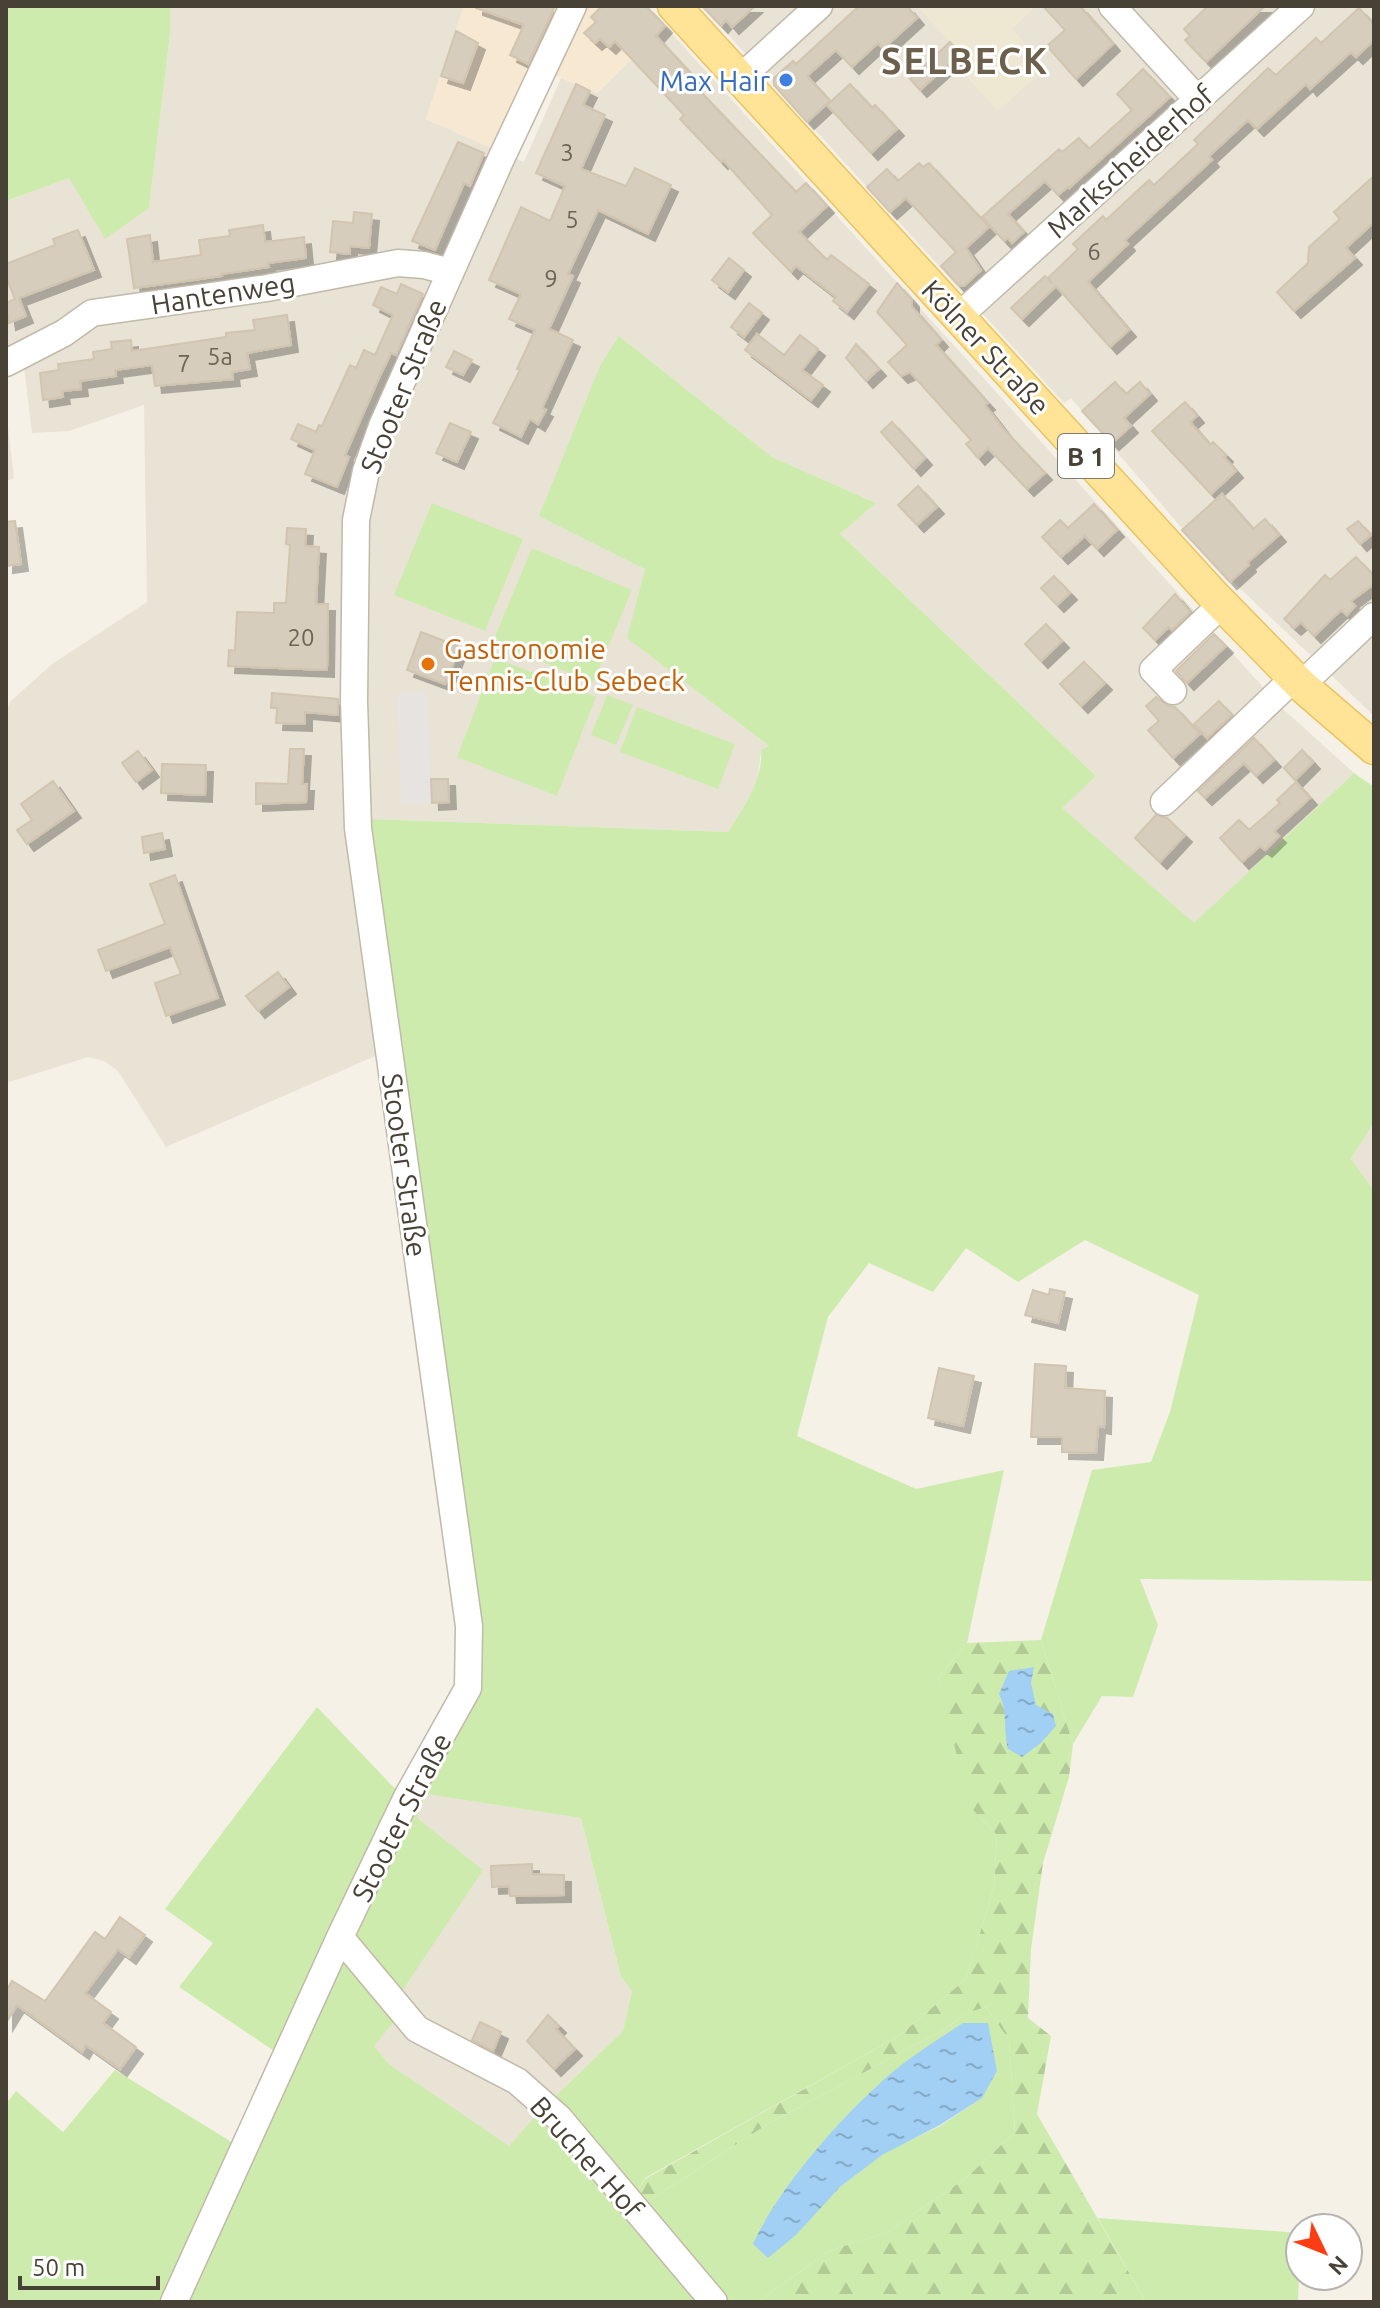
<svg xmlns="http://www.w3.org/2000/svg" width="1380" height="2308" font-family="Ubuntu,sans-serif">
<style>
.residential{fill:#e9e3d5}
.commercial{fill:#f7e8d2}
.education{fill:#eee7d1}
.green{fill:#ceebae;fill-rule:evenodd}
.forest{fill:url(#forest-firs)}
.parking{fill:#e6e3e0}
.water{fill:url(#water-ripples)}
.building{fill:#d7cdbc;stroke:#d2c5af;stroke-width:2;filter:url(#shadow)}
.lines{fill:none;stroke-linecap:round;stroke-linejoin:round}
.minor-casing{stroke:#c1b9a9;stroke-width:29}
.major-casing{stroke:#eac460;stroke-width:35}
.minor{stroke:#fff;stroke-width:26}
.major{stroke:#ffe396;stroke-width:32}
.shop-dot{fill:#3f7fe0;stroke:#fff;stroke-width:3}
.food-dot{fill:#e8710a;stroke:#fff;stroke-width:3}
.labels{text-anchor:middle;dominant-baseline:central;stroke-width:6;stroke-linejoin:round;paint-order:stroke}
.number-label{font-size:24px;fill:#6c6458}
.shield{fill:#fff;stroke:#7f7a72;stroke-width:2}
.shield-label{font-size:26px;font-weight:bold;fill:#484136}
.shop-label{font-size:28px;fill:#366cbe;stroke:#fff;text-anchor:end}
.street-label{font-size:28px;fill:#484136;stroke:#fff}
.food-label{font-size:28px;fill:#c56008;stroke:#fff;text-anchor:start}
.district-label{font-size:36px;font-weight:bold;letter-spacing:2px;fill:#6c604c;stroke:#fff}
</style>
<defs>
<pattern id="forest-firs" width="22" height="20" patternUnits="userSpaceOnUse" patternTransform="scale(2)"><rect width="22" height="20" fill="#ceebae"/><path d="M5 1l3.5 6h-7zM16 11l3.5 6h-7z" fill="#b2cb96"/></pattern>
<pattern id="water-ripples" width="26" height="14" patternUnits="userSpaceOnUse" patternTransform="scale(2)"><rect width="26" height="14" fill="#a1d0f4"/><path d="M2 4q2-2 4 0t4 0M15 11q2-2 4 0t4 0" fill="none" stroke="#85aac6"/></pattern>
<filter id="shadow"><feDropShadow dx="7" dy="7" stdDeviation="0" flood-color="#0004"/></filter>
</defs>
<rect width="100%" height="100%" fill="#f5f1e7"/>
<path class="residential" d="M170,6H464L426,119L524,162L561,78L597,93L665,26L1282,708L1354,773L1194,924L1061,808L1096,776L840,534L876,503L772,457L619,336L645,569L628,638L770,747L761,750L757,784L728,832L370,819L380,1054L166,1147L118,1071L104,1061L88,1057L6,1083V711L11,701L52,664L147,602L144,405L69,431L32,433L24,367L6,375V201L69,178L149,208L170,34Z
M702,6H1374V716L1203,553L1071,398L1064,403Z
M6,411L14,478L6,481Z
M1374,1122V1190L1351,1159Z
M427,1794L581,1818L621,1977L632,1991L623,2031L540,2111L509,2147L389,2064L373,2045L406,2007L398,1997L417,1818Z"/>
<path class="commercial" d="M464,6H646L665,26L597,93L533,66L495,150L426,119Z"/>
<path class="education" d="M917,6H1036L1012,29L1047,67L998,111L952,61L960,53Z"/>
<path class="green" d="M6,6H170V34L149,208L105,239L69,178L6,201Z
M619,336L772,457L876,503L840,534L1096,776L1062,808L1194,923L1354,773L1374,787V1122L1351,1159L1374,1190V1581L1140,1579L1158,1625L1133,1697L1102,1696L1073,1744L1041,1640L1092,1470L1151,1462L1170,1412L1199,1295L1085,1240L1018,1282L966,1248L933,1292L869,1263L828,1317L797,1436L916,1489L1004,1470L967,1643L938,1678L973,1810L997,1835L994,1887L966,1979L900,2035L645,2178L637,2191L647,2202L768,2124L943,2030L967,2013L986,2007L1009,2040L1015,2132L965,2179L887,2232L829,2251L757,2302H6V2104L16,2091L63,2132L115,2070L251,2154L292,2063L179,1987L213,1943L165,1909L317,1707L402,1796L457,1693L463,1653L403,1048L370,819L728,832C744,805 763,782 761,750L769,746L627,638L645,569L539,516L600,366ZM426,1794L581,1818L621,1977L632,1991L623,2031L540,2111L509,2146L389,2064L374,2046L406,2007L398,1997L483,1870L417,1818ZM963,2024L982,2098L940,2126L882,2154L840,2187L803,2167L879,2084Z
M432,503L523,539L485,631L394,595Z
M532,548L632,590L593,683L493,641Z
M495,658L596,697L557,796L457,757Z
M607,695L633,705L616,745L591,735Z
M637,707L735,744L718,789L620,752Z
M1098,2218L1300,2233L1298,2302H1146Z"/>
<path class="forest" d="M1041,1640L1073,1744L1069,1777L1043,1863L1031,1949L1028,2018L1051,2036L1037,2114L1146,2302H757L829,2251L887,2232L965,2179L1015,2132L1009,2040L986,2007L967,2013L943,2030L768,2124L647,2202L637,2191L645,2179L900,2035L966,1979L994,1887L997,1835L973,1810L962,1777L938,1678L967,1643Z"/>
<path class="parking" d="M427,692L432,803L401,804L397,693Z"/>
<path class="water" d="M1034,1667L1031,1683L1036,1705L1053,1714L1056,1726L1041,1743L1022,1757L1008,1749C1003,1730 1008,1711 999,1694L1009,1671Z
M963,2023H988L997,2071L982,2098L940,2125L882,2155L840,2187L796,2235L768,2258L753,2244C777,2191 834,2125 878,2085C903,2061 934,2042 963,2023Z"/>
<path class="building" d="M476,6H555L528,64L510,55L524,25L476,8Z
M602,6H646L665,26L656,36L697,80L693,84L796,192L806,183L827,206L799,232L827,260L831,255L869,284L847,312L833,301L836,297L796,266L791,272L753,233L772,215L723,160L721,162L680,119L684,115L615,41L609,47L600,39L595,43L584,33L596,22L591,17Z
M702,6H755L732,27L726,20L721,26Z
M859,6H907L917,18L883,49L878,43L852,67L836,50L807,76L830,101L807,122L774,85V78L793,61L796,64Z
M1043,6H1080L1113,44L1076,79L1047,46L1065,30Z
M1208,6H1265L1206,62L1185,40L1190,36L1184,29Z
M1359,8L1374,25V40L1356,57L1351,52L1310,89L1306,84L1257,129L1248,120L1209,156L1212,160L1125,240L1128,244L1088,282L1129,330L1110,347L1056,286L1022,319L1011,308L1045,276L1052,283L1048,278L1078,249L1073,244L1103,216L1106,220L1149,180L1154,185L1198,144L1194,140L1268,68L1276,75L1316,38L1321,43Z
M456,31L478,43L463,83L441,76Z
M950,42L960,54L920,90L910,79Z
M1143,69L1170,97L1069,188L1068,187L1058,195L1045,181L1008,214L1024,232L1012,243L1008,238L1004,241L982,217L1059,149L1062,152L1079,138L1089,149L1132,110L1117,94Z
M576,84L590,91L583,105L605,115L581,169L626,186L635,168L671,185L648,234L598,210L568,274L573,276L549,329L573,340L542,408L546,410L538,424L530,419L521,437L493,423L520,370L517,369L535,330L509,319L521,294L489,280L521,207L550,221L565,186L536,173Z
M850,84L872,108L875,105L897,129L871,153L827,105Z
M458,142L484,153L470,186L464,183L435,250L412,241Z
M919,163L923,167L929,163L989,227L966,248L981,270L964,286L958,285L941,266L956,252L906,198L890,212L867,187L887,169L898,181Z
M1374,176V222L1346,248L1355,258L1294,311L1277,292L1308,263L1309,247L1340,219L1334,212Z
M354,212L372,214L369,248L350,246V254L330,252L333,221L353,223Z
M263,225L265,242L304,237L306,258L268,263L269,267L221,274L222,276L134,288L127,239L150,235L153,262L201,255L199,240L230,236L229,230Z
M78,230L94,270L19,298L26,316L9,323L6,303L15,299L6,277V264L55,245L53,239Z
M729,258L744,270L728,292L712,280Z
M897,283L912,300V307L941,340L936,345L988,403L985,405L1006,432L1045,473L1027,489L988,448L978,458L966,444L971,440L910,372L901,376L888,362L907,345L877,312Z
M401,284L423,294L396,355L391,353L378,380L345,455L349,457L337,487L305,474L315,450L291,439L298,424L316,432L319,425L322,426L350,365L356,368L364,350L375,355L393,315L373,305L381,287L397,294Z
M749,303L762,313L744,337L731,327Z
M287,315L291,345L247,353L250,369L232,372L233,379L155,386L152,365L115,370L116,376L80,381L81,389L62,391L63,397L43,400L40,373L59,370L58,364L94,359L93,352L112,349L111,342L131,340L132,351L226,337V333L255,330L253,320Z
M757,334L784,355L800,335L818,349L802,370L823,385L811,400L745,350Z
M856,344L879,369L866,381L846,358Z
M454,351L472,360L463,375L446,367Z
M1115,382L1126,394L1140,382L1150,394L1124,418L1131,426L1112,443L1082,411Z
M1185,402L1197,416L1190,422L1210,445L1213,442L1226,455L1224,457L1236,471L1211,494L1152,431Z
M892,422L925,458L914,469L881,432Z
M450,423L471,432L457,462L436,453Z
M918,486L937,507L917,525L898,505Z
M1222,494L1253,529L1265,519L1279,535L1248,562L1249,565L1230,582L1182,530Z
M1094,504L1117,530L1097,549L1085,536L1061,557L1042,537L1060,520L1068,528Z
M15,521L21,564L6,566V522Z
M1358,521L1371,535L1360,544L1347,529Z
M287,528L306,529L305,546L319,547L316,604H328L327,670L228,666L229,650L235,651L237,612L274,613V603H286L290,545L286,544Z
M1356,557L1374,576V584L1351,601L1355,606L1347,615L1341,610L1314,636L1301,622L1294,628L1284,619L1325,575L1330,580Z
M1054,576L1070,593L1057,605L1041,588Z
M1175,594L1190,612L1172,630L1169,627L1155,640L1143,628Z
M1046,624L1062,641L1041,661L1025,644Z
M421,632L460,647L445,684L407,670Z
M1214,634L1226,646L1187,683L1176,671Z
M1084,662L1105,683L1081,706L1060,684Z
M272,693L338,699V715L305,712V724L276,723L277,708H271Z
M1156,697L1168,706L1175,707L1200,734L1173,758L1148,730L1159,721L1146,706Z
M1219,701L1232,715L1207,738L1194,724Z
M1254,738L1274,760L1256,776L1244,763L1205,798L1198,791Z
M290,749H304L302,784H307L306,802L256,804V783L288,784Z
M1302,750L1313,762L1295,780L1284,768Z
M138,751L152,770L136,782L122,763Z
M162,764L206,765L205,795L161,793Z
M431,779H448L449,802L432,803Z
M53,781L74,811L27,844L17,830L32,820L21,804Z
M1296,782L1310,798L1274,831L1279,836L1265,850L1260,846L1242,862L1220,838L1239,820L1249,830L1280,803L1277,800Z
M1156,815L1167,818L1185,835L1160,862L1135,838Z
M162,833L165,849L144,853L142,837Z
M175,875L218,998L166,1016L155,983L181,974L170,947L106,971L98,950L165,924L150,884Z
M278,972L289,987L258,1011L246,996Z
M1050,1289L1065,1292L1058,1323L1025,1315L1033,1290L1049,1295Z
M1035,1364L1066,1366L1065,1388L1105,1391L1104,1427L1098,1426L1096,1453L1062,1452V1437H1031Z
M939,1368L974,1376L963,1426L928,1418Z
M532,1864V1874L564,1875V1895L510,1896L509,1886L492,1887L491,1866Z
M120,1917L145,1935L129,1957L118,1949L85,1993L111,2012L103,2023L136,2047L120,2069L86,2045L82,2052L17,2005L6,2023V1991L12,1981L45,2001L95,1932L105,1939Z
M548,2015L559,2026L556,2029L575,2049L554,2069L527,2041Z
M480,2022L501,2032L493,2051L472,2040Z"/>
<g class="lines">
<defs>
<path id="minor" d="M1112,6L1198,100
M740,78L819,6
M959,316L1301,6
M6,363L64,333L92,313L267,288L398,263L424,265L450,272
M1301,685L1374,616
M1173,691L1153,670L1222,604
M1164,802L1294,678
M340,1937L417,2029L517,2081L559,2118L714,2302
M174,2302L340,1937L407,1797L468,1688L469,1626L358,828L354,701L356,520L366,471L382,426L500,161L573,6"/>
<path id="major" d="M674,6L1213,595L1301,685L1374,748"/>
</defs>
<use href="#minor" class="minor-casing"/>
<use href="#major" class="major-casing"/>
<use href="#minor" class="minor"/>
<use href="#major" class="major"/>
</g>
<circle class="shop-dot" cx="786" cy="80" r="8"/>
<circle class="food-dot" cx="428" cy="664" r="8"/>
<g class="labels">
<g class="number-label">
<text x="567" y="152">3</text>
<text x="572" y="219">5</text>
<text x="1094" y="251">6</text>
<text x="551" y="278">9</text>
<text x="220" y="356">5a</text>
<text x="184" y="363">7</text>
<text x="301" y="637">20</text>
</g>
<rect class="shield" x="1058" y="434" width="56" height="44" rx="6"/>
<g class="shield-label">
<text x="1086" y="456">B 1</text>
</g>
<g class="shop-label">
<text x="770" y="80">Max Hair</text>
</g>
<g class="street-label">
<text transform="translate(1130 161) rotate(-42)">Markscheiderhof</text>
<text transform="translate(223 293) rotate(-9)">Hantenweg</text>
<text transform="translate(986 347) rotate(47)">Kölner Straße</text>
<text transform="translate(403 386) rotate(-68)">Stooter Straße</text>
<text transform="translate(405 1165) rotate(82)">Stooter Straße</text>
<text transform="translate(401 1817) rotate(-63)">Stooter Straße</text>
<text transform="translate(587 2157) rotate(48)">Brucher Hof</text>
</g>
<g class="food-label">
<text x="444" y="648">Gastronomie<tspan x="444" dy="32">Tennis-Club Sebeck</tspan></text>
</g>
<g class="district-label">
<text x="965" y="60">SELBECK</text>
</g>
</g>
<rect width="1380" height="2308" fill="none" stroke="#484136" stroke-width="16"/>
<g transform="translate(1324 2252) rotate(133)"><circle r="38" fill="#ffffff" stroke="#b6b3af" stroke-width="2"/>
<path d="M0-6L14 30L0 20L-14 30Z" fill="#ff3d14"/>
<text y="-12" font-size="22" font-weight="bold" text-anchor="middle" fill="#484136">N</text>
</g>
<path d="M20 2276v12h138v-12" fill="none" stroke="#484136" stroke-width="4"/>
<text x="32" y="2276" font-size="24" fill="#484136" stroke="#ffffff" stroke-width="6" paint-order="stroke">50 m</text>
</svg>
